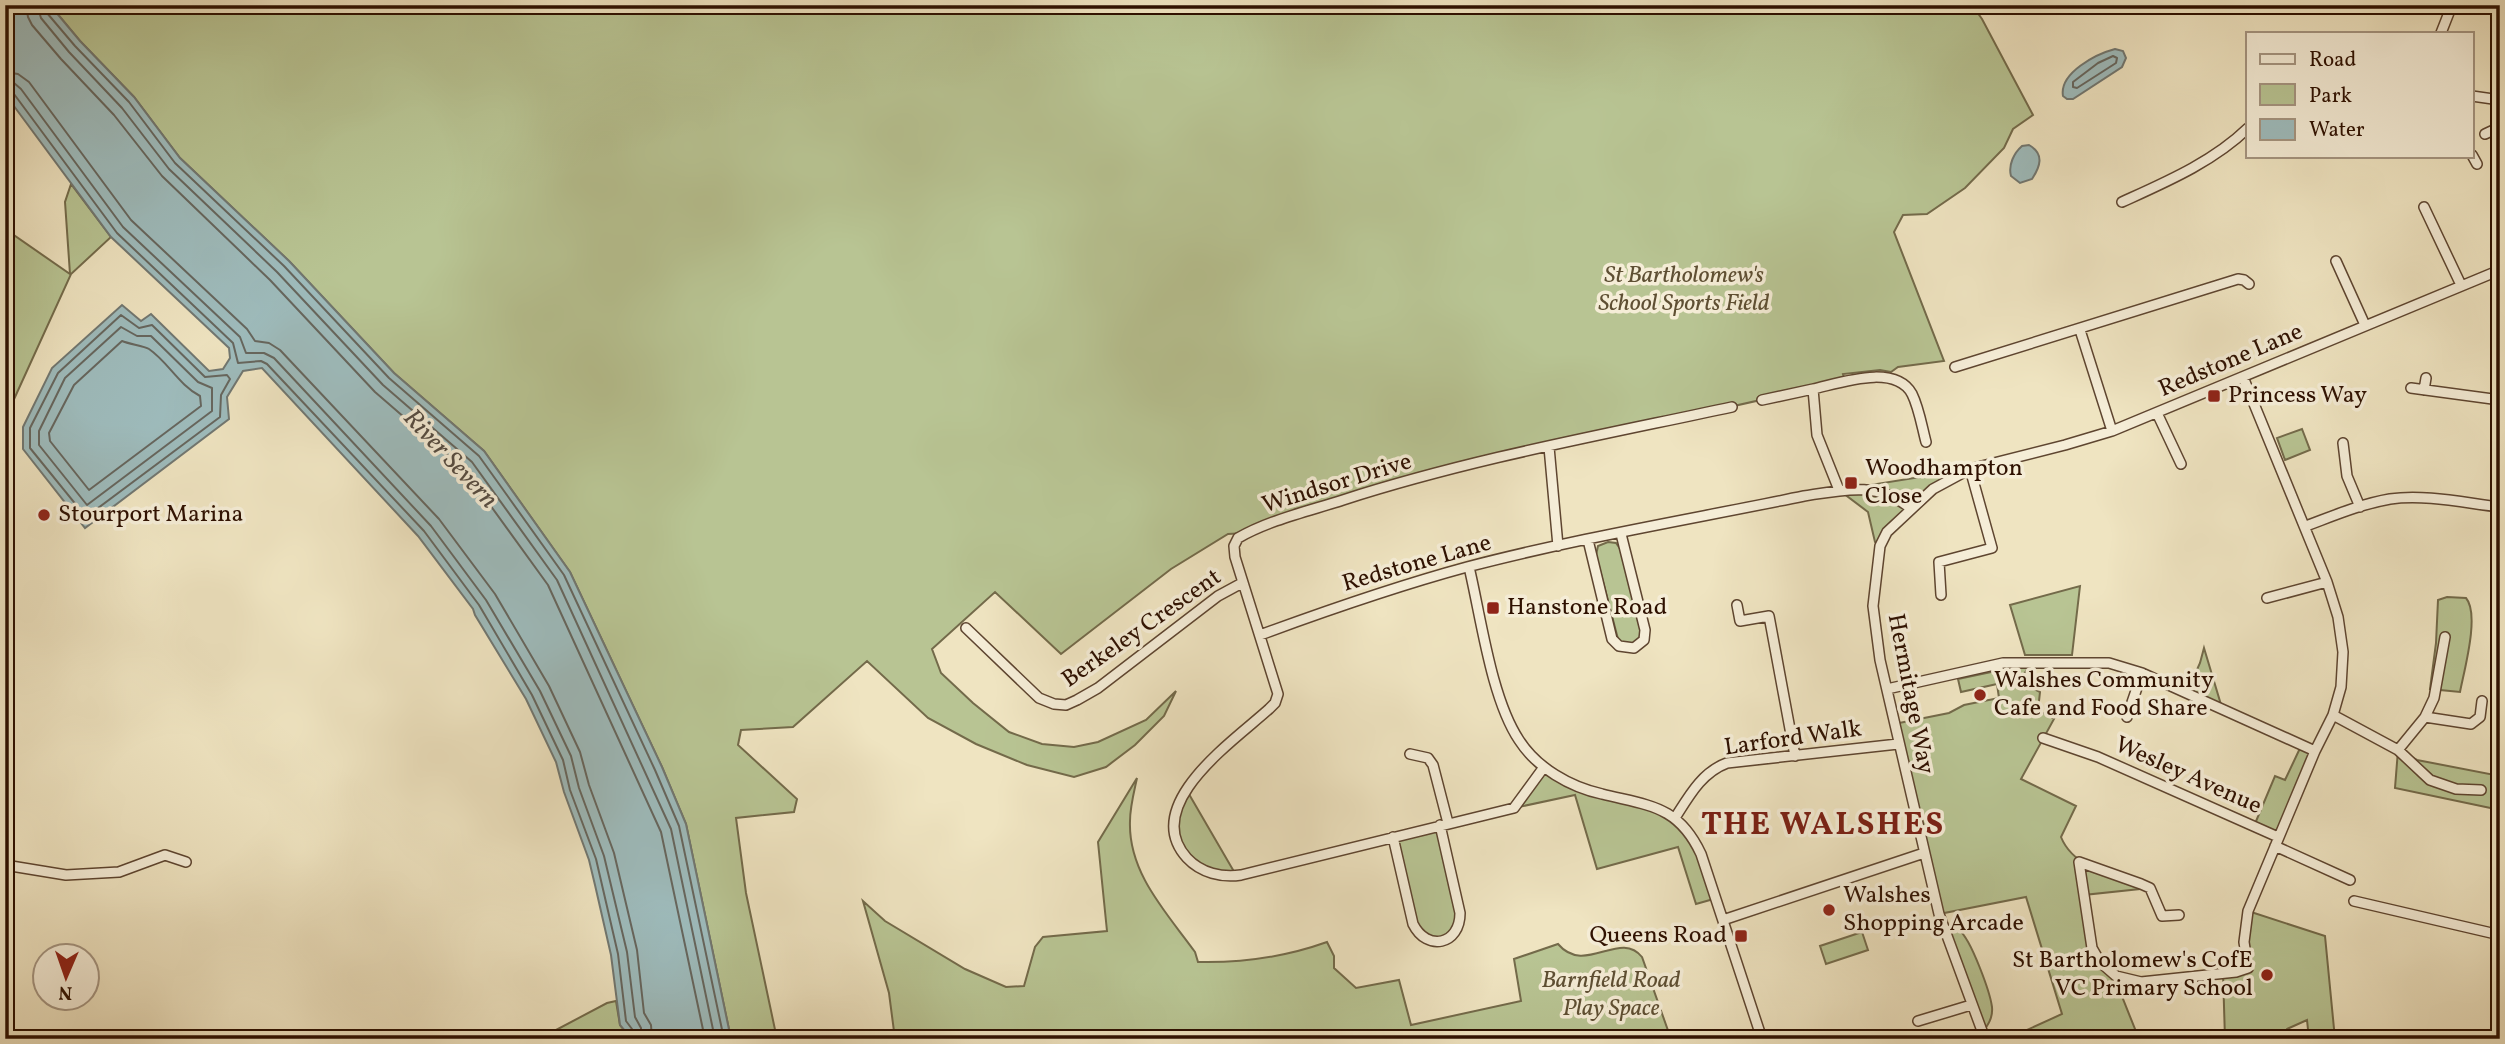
<svg xmlns="http://www.w3.org/2000/svg" width="2505" height="1044" font-family="Vollkorn,serif">
<style>
.green{fill:#b8c493;stroke:#736a4a;stroke-width:2}
.water{fill:#9ebcbd;stroke:#717771;stroke-width:2}
.lines{fill:none;stroke-linecap:round;stroke-linejoin:round}
.shore{stroke:#66665e;stroke-width:2}
.minor-casing{stroke:#5e4530;stroke-width:12}
.minor{stroke:#f5edd7;stroke-width:9}
.poi-dot{fill:#8f2418;stroke:#f5edd7;stroke-width:2.5}
.labels{text-anchor:middle;dominant-baseline:central;stroke-width:7;stroke-linejoin:round;paint-order:stroke}
.park-label{font-size:24px;font-style:italic;fill:#5e4f33;stroke:#f5edd7}
.street-label{font-size:24px;fill:#2e1000;stroke:#f5edd7}
.poi-label{font-size:24px;fill:#2e1000;stroke:#f5edd7;text-anchor:start}
.water-label{font-size:26px;font-style:italic;fill:#554c42;stroke:#f5edd7}
.district-label{font-size:32px;font-weight:bold;letter-spacing:2px;fill:#7a1f14;stroke:#f5edd7}
</style>
<rect width="100%" height="100%" fill="#efe4c1"/>
<filter id="stains"><feTurbulence type="fractalNoise" baseFrequency=".00286" numOctaves="4"/><feColorMatrix values="0 0 0 0 .2 0 0 0 0 .09 0 0 0 0 .02 0 0 0 .5 -.17"/></filter>
<radialGradient id="worn" r=".72"><stop offset=".6" stop-color="#630" stop-opacity="0"/><stop offset="1" stop-color="#630" stop-opacity=".3"/></radialGradient>
<path class="green" d="M50,5H1972L1982,19L2033,115L2013,129L2004,148L1965,188L1927,214L1903,215L1894,232L1944,361L1898,367L1891,372L1880,370L1843,374L1845,381L1445,471L1246,533L1228,534L1171,569L1061,654L995,592L932,649L941,673L973,703L1009,732L1042,744L1074,747L1098,742L1146,720L1176,691L1164,716L1135,745L1106,767L1074,777L1027,765L976,744L928,718L867,661L793,727L741,730L738,745L797,799L794,812L736,818L746,893L777,1039H731L686,824L662,767L570,572L484,451L394,373L289,261L180,158L134,97L80,41Z
M71,184L111,237L71,274L5,419V229L70,274L65,202Z
M2302,429L2310,450L2285,460L2277,438Z
M1970,469L1933,489L1880,546L1875,542L1868,512L1839,490Z
M1608,542L1616,543L1621,550L1641,631L1639,640L1631,645L1622,644L1618,639L1596,555L1598,546Z
M2080,586L2072,655H2025L2010,605Z
M2447,597L2466,598C2480,614 2464,671 2460,692L2430,689L2436,643L2438,600Z
M2204,648L2222,708L2187,692L2200,663Z
M2029,667L2019,681L2040,692L2038,710L2054,719L2021,779L2076,806L2061,837C2074,870 2119,877 2150,888L2084,895L2092,948L2117,984L2139,1039H2007L2062,1014L2026,897L1939,914L1894,724L1949,713L1964,705L1999,698L1997,684L1961,692L1958,679L1996,671Z
M2302,744L2315,751L2278,837L2254,826L2275,776L2285,780Z
M2398,750L2417,760L2500,776V810L2395,788Z
M1544,767L1560,778L1642,802L1687,829L1717,898L1696,904L1678,847L1597,869L1575,795L1514,808Z
M1137,778C1134,792 1130,807 1130,821C1128,873 1167,913 1195,952L1198,962C1242,963 1285,957 1327,942L1334,956V968L1356,988L1399,980L1411,1025L1521,1001L1514,959L1558,944C1585,976 1620,929 1642,957L1671,1039H895L889,993L863,901L885,921L965,969L1006,987L1024,986L1035,947L1043,937L1107,931L1098,842Z
M1186,789L1236,875L1208,872L1179,845L1175,817Z
M1440,825L1460,924L1443,941L1419,936L1393,837Z
M2248,911L2325,936L2335,1039H2309L2307,1020L2287,1029L2288,1039H2225L2223,973L2248,968Z
M1943,925C1949,926 1955,926 1959,930C1971,939 1990,992 1992,1007C1993,1018 1988,1025 1982,1033Z
M1862,932L1868,950L1826,964L1820,946Z
M616,1001L620,1025L626,1032V1039H539L607,1003Z"/>
<path class="water" d="M5,5H50L80,41L134,97L180,158L289,261L394,373L484,451L570,572L662,767L686,824L731,1039H626V1032L620,1025L611,955L595,885L589,860L564,792L556,762L526,699L475,615L473,609L418,536L262,368L243,371L227,397L229,419L85,528L23,449V427L52,368L122,305L141,321L151,314L209,371L223,369L230,358L229,348L111,237L5,94Z
M2115,49L2123,51L2126,58L2122,67L2073,99H2067L2063,96C2059,73 2096,54 2115,49Z
M2029,145C2045,154 2040,167 2032,179L2020,183L2011,176C2008,165 2014,153 2022,146Z"/>
<g class="lines">
<path class="shore" d="M26,5L28,17L32,25L61,59L114,115L162,176L270,280L375,392L464,469L548,585L661,832L705,1039
M37,5L41,18L69,52L122,108L169,169L277,272L383,385L472,462L557,580L671,829L715,1039
M45,5L47,13L75,46L129,102L175,163L284,266L389,378L479,456L564,575L655,770L679,826L724,1039
M2113,56L2117,58L2116,63L2077,88L2073,87V82L2098,63Z
M5,72L18,74L29,82L131,220L247,329L255,341L269,343L280,350L439,519L495,594L549,686L580,752L589,785L614,853L637,950L644,1013L651,1025L652,1039
M5,82L14,83L21,89L123,227L240,337L246,353H264L274,358L431,526L486,600L540,691L571,756L579,788L604,856L627,952L635,1017L641,1028V1039
M5,91L14,94L117,233L233,343L238,363L261,361L267,364L424,531L479,605L532,695L563,760L570,790L596,859L618,954L626,1021L632,1029L633,1039
M121,315L139,328L152,325L205,377L227,375L230,379L221,395L220,417L86,517L30,448V428L58,373Z
M121,327L137,336H151L198,382L212,388V411L87,505L39,445V431L65,378Z
M122,341C129,344 144,346 149,349C168,362 179,385 200,396L201,406L89,490L50,441L49,433L74,385Z"/>
<defs>
<path id="minor" d="M2441,33L2452,5
M2472,96L2500,100
M2485,134L2500,127
M2472,155L2477,164
M2122,202C2166,182 2213,162 2248,128
M2424,207L2461,285
M2336,261L2365,325
M2080,330L2112,431
M1955,367L2238,279L2244,280L2249,284
M2411,388L2500,400
M2424,390L2426,378
M1762,400L1813,389
M2157,413L2181,464
M2343,443L2347,476L2360,507
M1549,447L1558,546
M1839,490L1817,435L1813,389C1840,383 1895,363 1912,394C1919,408 1922,427 1926,442
M2306,526C2333,516 2361,504 2390,499C2425,494 2465,503 2500,507
M1588,540L1612,639L1619,646L1634,648L1644,640L1645,630L1621,534
M1469,567C1481,617 1491,698 1519,740C1537,768 1570,787 1602,794C1649,806 1678,805 1701,854L1762,1039
M1941,595L1939,562L1992,548L1970,469
M2267,598L2327,582
M1737,605L1740,621L1769,616L1795,756
M966,628L1039,698L1054,704L1066,705L1077,700L1098,688L1218,596L1242,583
M1260,635C1328,610 1397,586 1467,567C1578,538 1692,519 1804,496C1842,490 1878,481 1910,508
M1887,689L2003,663H2109L2142,673L2315,751
M2333,715L2398,750L2430,780L2456,789L2481,790
M2127,717L2142,673
M2425,717L2471,724L2480,717L2482,701
M2043,738L2098,757L2278,837
M2398,750L2425,717L2434,698L2445,637
M1410,754L1428,758L1433,765L1448,823
M1544,767L1514,808L1241,875C1222,878 1201,873 1187,858C1139,805 1235,740 1269,709L1275,703L1278,694L1235,557L1234,546L1238,538C1269,520 1309,511 1343,500C1470,459 1602,435 1732,407
M1675,818C1689,796 1702,772 1727,763L1898,744
M1393,837L1413,924C1427,952 1460,945 1460,913L1440,825
M2275,846L2350,880
M5,865L66,875L119,872L165,855L186,862
M2354,901L2500,935
M2179,915L2162,916L2150,888L2141,884L2079,862L2092,948L2100,962L2116,976L2141,982L2236,972L2248,968L2244,942L2248,911L2315,751L2333,715L2341,687L2343,652L2338,617L2327,582L2243,377
M1723,920L1924,853
M1918,1021L1971,1005
M1985,1039L1939,914L1880,660L1873,606L1880,546L1887,532L1933,489L1970,469L2065,445L2112,431L2500,270"/>
</defs>
<use href="#minor" class="minor-casing"/>
<use href="#minor" class="minor"/>
</g>
<g class="poi-dot">
<rect x="2207" y="389" width="14" height="14" rx="3.5"/>
<rect x="1844" y="476" width="14" height="14" rx="3.5"/>
<circle cx="44" cy="515" r="7"/>
<rect x="1486" y="601" width="14" height="14" rx="3.5"/>
<circle cx="1980" cy="695" r="7"/>
<circle cx="1829" cy="910" r="7"/>
<rect x="1734" y="929" width="14" height="14" rx="3.5"/>
<circle cx="2267" cy="975" r="7"/>
</g>
<g class="labels">
<g class="park-label">
<text x="1684" y="276">St Bartholomew's<tspan x="1684" dy="28">School Sports Field</tspan></text>
<text x="1611" y="981">Barnfield Road<tspan x="1611" dy="28">Play Space</tspan></text>
</g>
<g class="street-label">
<text transform="translate(2231 361) rotate(-23)">Redstone Lane</text>
<text transform="translate(1337 484) rotate(-17)">Windsor Drive</text>
<text transform="translate(1417 564) rotate(-16)">Redstone Lane</text>
<text transform="translate(1142 629) rotate(-35)">Berkeley Crescent</text>
<text transform="translate(1910 694) rotate(79)">Hermitage Way</text>
<text transform="translate(1793 739) rotate(-8)">Larford Walk</text>
<text transform="translate(2188 776) rotate(24)">Wesley Avenue</text>
</g>
<g class="poi-label">
<text x="2228" y="396">Princess Way</text>
<text x="1865" y="469">Woodhampton<tspan x="1865" dy="28">Close</tspan></text>
<text x="58" y="515">Stourport Marina</text>
<text x="1507" y="608">Hanstone Road</text>
<text x="1994" y="681">Walshes Community<tspan x="1994" dy="28">Cafe and Food Share</tspan></text>
<text x="1843" y="896">Walshes<tspan x="1843" dy="28">Shopping Arcade</tspan></text>
<text x="1727" y="936" text-anchor="end">Queens Road</text>
<text x="2253" y="961" text-anchor="end">St Bartholomew's CofE<tspan x="2253" dy="28">VC Primary School</tspan></text>
</g>
<g class="water-label">
<text transform="translate(450 459) rotate(47)">River Severn</text>
</g>
<g class="district-label">
<text x="1823" y="826">THE WALSHES</text>
</g>
</g>
<rect width="2505" height="1044" fill="none" stroke="#efe4c1" stroke-width="28"/>
<rect x="7" y="7" width="2491" height="1030" fill="none" stroke="#2e1000" stroke-width="3.5"/>
<rect x="14" y="14" width="2477" height="1016" fill="none" stroke="#2e1000" stroke-width="2"/>
<rect x="2246" y="32" width="228" height="126" fill="#f5edd7" stroke="#a59581" stroke-width="2"/>
<rect x="2260" y="54" width="35" height="10" fill="#f5edd7" stroke="#a59581" stroke-width="2"/>
<text x="2309" y="66" font-size="21" fill="#2e1000">Road</text>
<rect x="2260" y="84" width="35" height="21" fill="#b8c493" stroke="#a59581" stroke-width="2"/>
<text x="2309" y="102" font-size="21" fill="#2e1000">Park</text>
<rect x="2260" y="119" width="35" height="21" fill="#9ebcbd" stroke="#a59581" stroke-width="2"/>
<text x="2309" y="136" font-size="21" fill="#2e1000">Water</text>
<g transform="translate(66 977) rotate(182)"><circle r="33" fill="#f5edd7" stroke="#a59581" stroke-width="2"/>
<path d="M0-5L12 26L0 18L-12 26Z" fill="#8f2418"/>
<text y="-10" font-size="19" font-weight="bold" text-anchor="middle" fill="#2e1000">N</text>
</g>
<rect width="100%" height="100%" filter="url(#stains)"/>
<rect width="100%" height="100%" fill="url(#worn)"/>
</svg>
